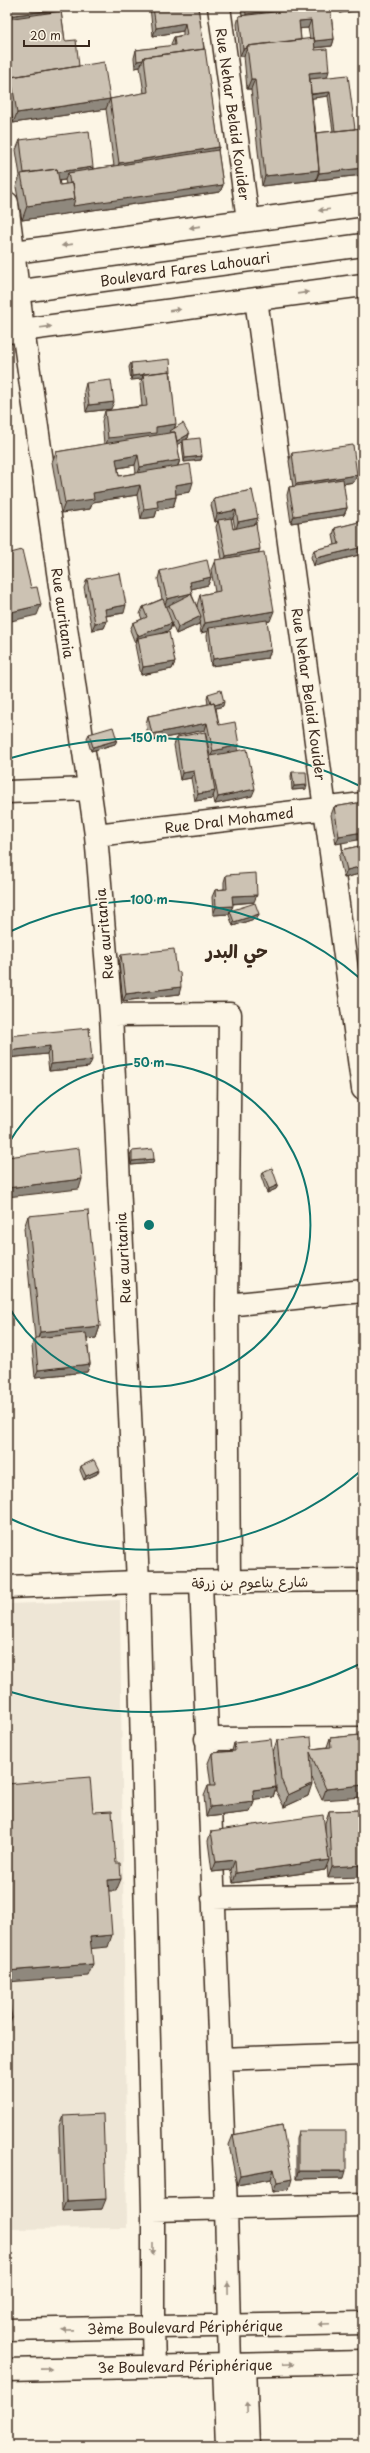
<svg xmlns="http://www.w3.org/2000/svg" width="370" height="2453" font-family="'Playpen Sans','Playpen Sans Arabic',sans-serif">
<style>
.built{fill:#eee6d6}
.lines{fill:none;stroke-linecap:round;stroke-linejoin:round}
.street-casing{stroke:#3b2a1e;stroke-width:25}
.secondary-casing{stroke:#3b2a1e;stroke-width:25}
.primary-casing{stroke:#3b2a1e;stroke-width:25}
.highway-casing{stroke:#3b2a1e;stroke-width:25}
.street{stroke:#fcf5e5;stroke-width:22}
.secondary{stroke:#fcf5e5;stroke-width:22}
.primary{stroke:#fcf5e5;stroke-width:22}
.highway{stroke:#fcf5e5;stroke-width:22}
.wall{fill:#afa79a;stroke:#3b2a1e;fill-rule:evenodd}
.shaded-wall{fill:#8f887d;stroke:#3b2a1e}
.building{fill:#ccc2b3;stroke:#3b2a1e}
.oneway{fill:#9c9082}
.ring{fill:none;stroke:#0f766e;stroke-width:2}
.labels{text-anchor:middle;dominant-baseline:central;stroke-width:3.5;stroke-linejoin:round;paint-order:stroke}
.street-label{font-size:14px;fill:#3b2a1e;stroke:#fcf5e5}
.district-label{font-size:18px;font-weight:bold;fill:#3b2a1e;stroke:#fcf5e5}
.centre{fill:#0f766e;stroke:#fcf5e5;stroke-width:2}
.ring-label{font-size:12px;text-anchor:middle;font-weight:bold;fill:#0f766e;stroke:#fcf5e5;stroke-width:3.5;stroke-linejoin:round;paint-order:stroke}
</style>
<rect width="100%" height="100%" fill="#fcf5e5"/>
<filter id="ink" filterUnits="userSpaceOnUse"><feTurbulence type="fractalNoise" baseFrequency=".025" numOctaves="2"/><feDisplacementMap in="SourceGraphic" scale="8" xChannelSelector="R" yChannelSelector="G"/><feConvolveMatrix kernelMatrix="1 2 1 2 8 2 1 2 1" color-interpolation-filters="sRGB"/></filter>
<g filter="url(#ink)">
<path class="built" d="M120,1600L127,2228L7,2229V1604Z"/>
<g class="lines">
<defs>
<path id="street" d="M219,7L248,220
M7,203L23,330L96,835L111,1015L138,1582L153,2210V2328
M7,253L363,205
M256,299L363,1089
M7,332L363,285
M7,792L89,789
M96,835L363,804
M111,1015L230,1014L227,1305L229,1582
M227,1305L363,1291
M201,1583L226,2208L229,2327
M206,1739L363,1738
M213,1898L363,1895
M220,2059L363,2054
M153,2210L363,2205
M245,2365L248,2446
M224,2366L227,2446"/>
<path id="secondary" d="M7,1587L138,1582L363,1580"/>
<path id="primary" d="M7,293L363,245"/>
<path id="highway" d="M229,2327L230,2365
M153,2328L154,2367
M7,2330L363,2323
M7,2370L363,2362"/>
</defs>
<use href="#street" class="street-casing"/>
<use href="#secondary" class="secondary-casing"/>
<use href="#primary" class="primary-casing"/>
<use href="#highway" class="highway-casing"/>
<use href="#street" class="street"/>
<use href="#secondary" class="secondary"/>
<use href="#primary" class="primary"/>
<use href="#highway" class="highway"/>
</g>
<path class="wall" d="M7,7L62,9L61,11L65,41L79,66L110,99L144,93L140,67L135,68L134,58L136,50L171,46V44L174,37L183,35V31L153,36L150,7H198L219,147L218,150L223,185L220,192L22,220L16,187L20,176L16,150L20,140L93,167L92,169L114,166L106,109L13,123L7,84ZM65,180L66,184L60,185L59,181Z
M241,7H330L334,39L332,46L315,48V50L327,77L355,129L363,128V175L262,186L251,89H247L244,56H240L237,24L239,16H242ZM300,28H308L310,39L301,40ZM328,96L333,131L316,133L312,98Z
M339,7H363L340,13Z
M131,363L171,374L175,428L189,434L188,438L184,440L202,456L201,460L184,462L182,444L183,441L177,444L180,460L178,466L190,492L176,494V497L173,507L157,510L155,517L141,519L137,495L93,502L90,509L61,513L52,462L56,452L104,444L102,421L105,411L142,406L140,384L142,379L131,380L129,367ZM135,465L136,473L119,476L118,468Z
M86,383L111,409L86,412L84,391Z
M292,453L357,475L354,482L343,484L347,508L344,515L291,523L287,495L289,487H293L289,461Z
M252,490L259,553L270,621L267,622L271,650L268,658L211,666L207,636L208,631L201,633L199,622V624L176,634L172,625L170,630L162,633L175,662L172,669L141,675L135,645L136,643H135L130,630L133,623L142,619L140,614L143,607L162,599L158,579L160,571L211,577L208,585L191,589L192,593V595L197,607V605L200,595L215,592L211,570L215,560L222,559L216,527L218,521L215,522L211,505L214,498ZM231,518H233L235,528L233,529Z
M363,518V554L314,566L311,557L314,550L335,545L333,535L335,528L363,521Z
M87,579L124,613L106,616L107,621L104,628L92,630L84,587Z
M208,694L223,706L216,708L219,725L239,745L238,750L252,796L215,804L213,795L212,799L195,801L191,778L180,780L174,745L177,737L209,758L210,756L205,730L149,741L146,724L148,716L208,704L207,698Z
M89,734L117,740L115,744L91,751L87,738Z
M292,772L306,789L292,790L291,776Z
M363,802L336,844L331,815L334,807Z
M363,845V873L344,878L339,857L342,850Z
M226,875L254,902L233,904L231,911L259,914L257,918L233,926L229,915V914L213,915L212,897L215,890L224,889V882Z
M121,955L177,972L179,994L123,1001L119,963Z
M89,1028V1067L49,1071L47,1054L7,1058Z
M132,1151L153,1163L131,1165L130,1155Z
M262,1172L278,1185L276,1189L267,1193L261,1176Z
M28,1216L100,1326L96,1338L87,1339L90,1364L87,1372L35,1377L32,1346L35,1338L24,1228Z
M81,1466L97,1474L84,1480L80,1470Z
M360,1735L322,1800L312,1778L308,1796L284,1807L276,1791V1788L273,1797L254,1799V1802L250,1812L206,1817L204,1796L208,1786H211L208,1763L212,1753L232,1751L234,1743L275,1775L273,1752L277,1740L312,1749L327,1747L330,1738Z
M360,1810L328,1878L327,1866L325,1870L233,1883L231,1870L212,1872L208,1841L211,1831L325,1833V1823L329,1811Z
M63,2116L102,2209L62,2211L59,2126Z
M282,2125L289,2189L273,2192L271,2179L237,2185L229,2145L233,2135Z
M298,2131L344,2178L296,2179V2139Z"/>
<path class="shaded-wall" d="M297,7H326L243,24L246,14Z
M343,7H363V10L340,13Z
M62,9L58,19L7,26V16Z
M311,20L308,28L297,29L299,21Z
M185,23L183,31L153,36L156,28Z
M334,39L332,46L311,48L313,41Z
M247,48L244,56H240L243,49Z
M143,60L140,67L135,68L137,61Z
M329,71L326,81L307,83L309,73Z
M251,79H255L251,89H247Z
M330,92L328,96L307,99L309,95Z
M110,99L106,109L13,123L17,113Z
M219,147L215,157L115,173L119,163Z
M93,167L90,177L68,173L65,180L23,186L25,177Z
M363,168V175L316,180L319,173Z
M319,170L316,180L262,186L265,176Z
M223,185L220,192L22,220L27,206L75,199Z
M143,375L142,379L131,380L132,376Z
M114,402L111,409L86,412L89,405Z
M176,424L172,434L170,431L168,435L105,448L108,438L156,427Z
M189,434L188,438L175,446L176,442Z
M138,455L135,465L112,469L116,459Z
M202,456L201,460L184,462L185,458Z
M180,460L176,470L137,477L140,467Z
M357,475L354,482L293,491L296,484Z
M193,482L190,492L171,495L175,485Z
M140,485L137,495L93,502L90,509L61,513L65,503L93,493Z
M176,497L173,507L157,510L155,517L141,519L144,509L157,500Z
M347,508L344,515L291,523L294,516Z
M236,510L233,518L215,522L217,514Z
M258,518L255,526L236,530L238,522Z
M363,547V554L314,566L316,558Z
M260,549L257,556L223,563L226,556Z
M211,577L208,585L187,590L190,582Z
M192,593L190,600L164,607L167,599Z
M41,605L37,615L7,622V613Z
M126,605L124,613L103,616L105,609Z
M274,611L270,621L210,631L209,628L208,631L201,633L205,623Z
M201,616L199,624L176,634L178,627Z
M107,621L104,628L92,630L95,623Z
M172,623L170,630L139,642L138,638L136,643H135L138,636Z
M271,650L268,658L211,666L213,659Z
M175,662L172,669L141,675L143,667Z
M224,702L223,706L210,710L212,706Z
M207,723L205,730L149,741L152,734Z
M117,740L115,744L91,751L93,747Z
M239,745L237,753L210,758L213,751Z
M194,771L191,778L180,780L182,773Z
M307,785L306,789L292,790L294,786Z
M255,789L252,796L215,804L218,797Z
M215,791L212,799L195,801L198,794Z
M363,832V839L336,844L339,836Z
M363,866V873L344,878L347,870Z
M257,895L254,902L229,904L232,896Z
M233,906L230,912V911L229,914L213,915L216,907Z
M259,914L257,918L233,926L234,922Z
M181,987L179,994L123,1001L126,994Z
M50,1046L47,1054L7,1058V1051Z
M92,1060L89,1067L49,1071L51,1064Z
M154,1159L153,1163L131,1165L132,1161Z
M82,1179L79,1189L7,1197V1188Z
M278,1185L276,1189L267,1193L269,1189Z
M100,1326L96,1338L36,1344L40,1332Z
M90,1364L87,1372L35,1377L38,1370Z
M99,1470L97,1474L84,1480L86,1476Z
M312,1784L308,1796L284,1807L288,1795Z
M363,1785V1797L322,1800L326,1789Z
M276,1787L273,1797L249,1800L253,1790Z
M254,1802L250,1812L206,1817L210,1807Z
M235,1860L231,1870L212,1872L216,1862Z
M329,1860L325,1870L233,1883L236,1873Z
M363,1865V1877L328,1878L332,1867Z
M121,1879L116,1891H104L108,1880Z
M112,1935L108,1947L86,1949L90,1937Z
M93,1964L88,1976L7,1982V1971Z
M12,2018L9,2026H7V2019Z
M274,2169L271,2179L237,2185L240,2175Z
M298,2171H346L344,2178L296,2179Z
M292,2179L289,2189L273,2192L277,2182Z
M106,2199L102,2209L62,2211L66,2201Z"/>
<path class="building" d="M7,7H61L62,9L7,16Z
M153,7H198L204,49L144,57L143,60L137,61L136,50L175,45L174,37L187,35L185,23L156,28Z
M245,7H297L246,14Z
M319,7H330L334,39L315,41L314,38L313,39L311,20L299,21L301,40L247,46V48L243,49L239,16Z
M61,11L65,41L76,40L79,66L11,77L10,80L7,59V19Z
M314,38L315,50L327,49L329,71L309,73L319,170L265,176L255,79H251L247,46Z
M205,49L219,147L119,163L110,99L17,113L11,77L104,62L110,99L148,92L144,57Z
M348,75L355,129L335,131L330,92L311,94L310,79Z
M363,128V168L319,173V170L316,133Z
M89,131L93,167L58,172L57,169L24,173L20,140Z
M218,150L223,185L73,206L75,199L73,183H70L68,173Z
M57,169L60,185L73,183L75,199L27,206L21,174Z
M170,359L171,372H170V371L132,376L131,363Z
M170,371L176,424L156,427V433L108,438L105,411L147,406L143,374Z
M111,380L114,402L89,405L86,383Z
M183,423L189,434L177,441L175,432H171L170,431Z
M175,432L180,460L140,467L138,455L116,459L119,476L190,464L193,482L175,485L176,497L157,500L158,507L144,509L140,485L93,493L94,499L65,503L56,452Z
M200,438L202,456L185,458L183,440Z
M353,445L357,475L296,484L292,453Z
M343,479L347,508L294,516L289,487Z
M252,490L258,518L238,522L236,510L217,514L214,498Z
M231,518L233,529L256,524L260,549L226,556L218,520Z
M363,521V547L316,558L314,550L339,544L335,528Z
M22,550L31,588L37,587L41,605L7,613V554Z
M264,552L274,611L205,623L200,595L220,591L215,560Z
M207,560L211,577L190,582L192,593L167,599L160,571Z
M120,573L126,605L105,609L107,621L95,623L87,579Z
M191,594L201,616L178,627L169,605Z
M163,599L172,623L138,636L133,623L147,617L143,607Z
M267,620L271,650L213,659L209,628Z
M169,632L175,662L143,667L138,638Z
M221,690L224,702L215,705L214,703L211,704L208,694Z
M214,703L219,725L235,722L239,745L213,751L207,723L152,734L148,716Z
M113,727L117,740L93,747L89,734Z
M205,732L215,791L198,794L194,771L182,773L177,737Z
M247,749L255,789L218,797L210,756Z
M292,772H306L307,785L294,786Z
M363,802V832L339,836L334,807Z
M363,845V866L347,870L342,850Z
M256,873L257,895L232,896L233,906L216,907L215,890L227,889L226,875Z
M255,903L259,914L234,922L230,911Z
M174,949L177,972H180L181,987L126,994L121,955Z
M89,1028L92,1060L51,1064L50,1046L7,1051V1036Z
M79,1148L82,1179L7,1188V1157Z
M153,1149L154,1159L132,1161V1151Z
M272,1168L278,1185L269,1189L262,1172Z
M88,1210L100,1326L40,1332L28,1216Z
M86,1333L90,1364L38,1370L35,1338Z
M94,1460L99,1470L86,1476L81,1466Z
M360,1735L363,1743V1785L326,1789L310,1752L312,1784L288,1795L281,1779L277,1740L311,1737L312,1749L331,1747L330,1738Z
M271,1739L276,1787L253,1790L254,1802L210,1807L208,1786H215L212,1753L235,1751L234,1743Z
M90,1777L93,1812L112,1811L116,1863H120L121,1879L108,1880L112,1935L90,1937L93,1964L7,1971V1784Z
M360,1810L361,1821H363V1865L332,1867L329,1811Z
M323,1815L329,1860L236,1873L235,1860L216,1862L211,1831Z
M7,1996H8L12,2018L7,2019Z
M103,2114L106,2199L66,2201L63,2116Z
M282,2125L292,2179L277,2182L274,2169L240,2175L233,2135Z
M298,2131H346V2171H298Z"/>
<defs><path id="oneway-solid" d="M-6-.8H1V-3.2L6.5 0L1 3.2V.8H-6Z"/></defs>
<g class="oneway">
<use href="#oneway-solid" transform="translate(324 210) rotate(173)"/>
<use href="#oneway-solid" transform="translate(195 227) rotate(172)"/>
<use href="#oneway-solid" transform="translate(67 245) rotate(172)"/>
<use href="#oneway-solid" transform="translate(303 293) rotate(-8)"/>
<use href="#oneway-solid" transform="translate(175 310) rotate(-7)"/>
<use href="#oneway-solid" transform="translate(46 327) rotate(-7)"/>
<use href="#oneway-solid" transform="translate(153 2249) rotate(90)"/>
<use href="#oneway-solid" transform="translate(228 2288) rotate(-91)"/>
<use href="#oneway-solid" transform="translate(324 2324) rotate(178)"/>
<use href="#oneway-solid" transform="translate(68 2330) rotate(179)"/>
<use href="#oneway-solid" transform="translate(288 2364) rotate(-2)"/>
<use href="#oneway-solid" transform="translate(46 2369) rotate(-1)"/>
<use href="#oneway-solid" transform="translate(247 2407) rotate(-92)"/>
</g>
</g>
<g class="ring">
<path d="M7 1146A162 162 0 1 1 7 1304"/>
<path d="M362 1470A325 325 0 0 1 9 1518M9 932A325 325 0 0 1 362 980"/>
<path d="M362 1663A487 487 0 0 1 11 1692M11 758A487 487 0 0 1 362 787"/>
</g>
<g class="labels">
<g class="street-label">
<text transform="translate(233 114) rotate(82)">Rue Nehar Belaid Kouider</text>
<text transform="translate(185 269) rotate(-8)">Boulevard Fares Lahouari</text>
<text transform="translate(63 613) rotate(82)">Rue auritania</text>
<text transform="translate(309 694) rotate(82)">Rue Nehar Belaid Kouider</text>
<text transform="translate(229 820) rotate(-7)">Rue Dral Mohamed</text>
<text transform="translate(104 934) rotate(-95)">Rue auritania</text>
<text transform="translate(123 1258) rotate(-93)">Rue auritania</text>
<text transform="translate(250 1582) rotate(-1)">شارع بناعوم بن زرقة</text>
<text transform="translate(185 2327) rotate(-1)">3ème Boulevard Périphérique</text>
<text transform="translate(185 2366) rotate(-1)">3e Boulevard Périphérique</text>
</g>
<g class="district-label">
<text x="237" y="950">حي البدر</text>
</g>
</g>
<circle cx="149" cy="1225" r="6" class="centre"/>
<g class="ring-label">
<text x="149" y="742">150 m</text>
<text x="149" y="904">100 m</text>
<text x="149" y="1067">50 m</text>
</g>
<rect width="370" height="2453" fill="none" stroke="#fcf5e5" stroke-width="24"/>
<rect x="12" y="12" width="346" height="2429" fill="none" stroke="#3b2a1e" stroke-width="1.5" filter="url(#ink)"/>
<path d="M24 40v6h65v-6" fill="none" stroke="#3b2a1e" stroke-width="2"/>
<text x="30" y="40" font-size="12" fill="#3b2a1e" stroke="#fcf5e5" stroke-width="3" paint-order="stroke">20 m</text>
</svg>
